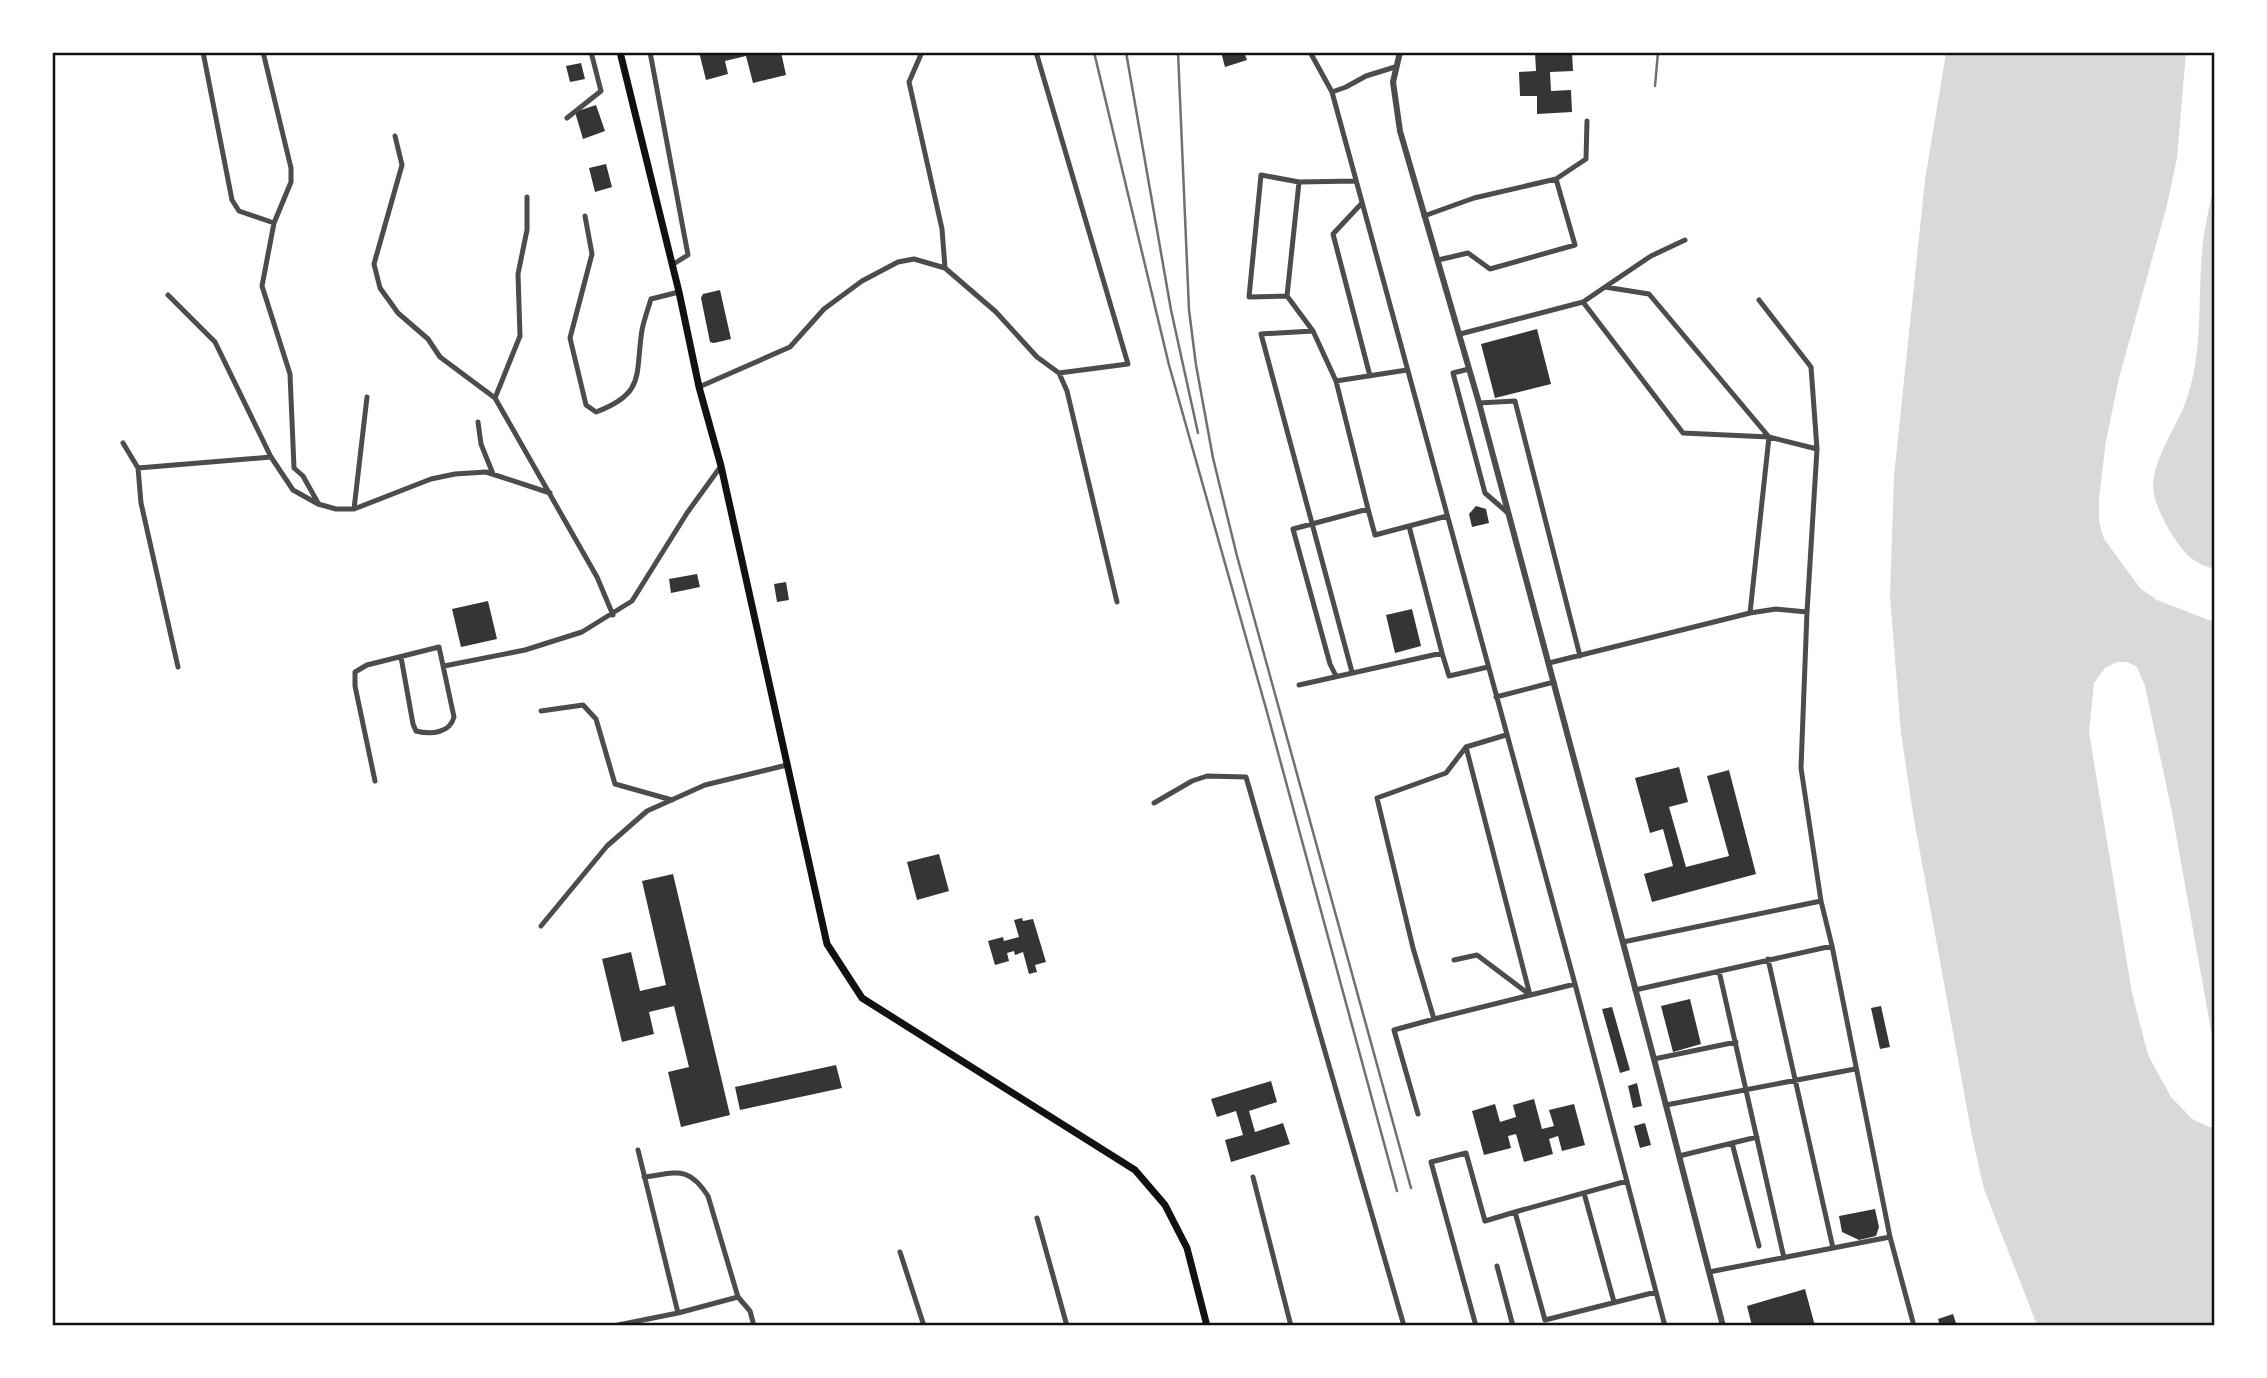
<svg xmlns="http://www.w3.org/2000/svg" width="2267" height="1378" font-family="Ubuntu,sans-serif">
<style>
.water{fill:#d9d9d9}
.building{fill:#353535}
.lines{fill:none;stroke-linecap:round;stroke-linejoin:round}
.minor{stroke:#4c4c4c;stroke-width:5}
.tertiary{stroke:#4c4c4c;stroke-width:6}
.secondary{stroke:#111;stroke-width:7}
.rail{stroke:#707070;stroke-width:2.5}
.neatline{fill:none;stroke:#111;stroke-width:2.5}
</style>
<rect width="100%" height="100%" fill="#fff"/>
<path class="water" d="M1946,53H2186L2177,158L2167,205L2119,378L2106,441L2099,498V522L2104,539L2140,588L2157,600L2214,622V1047L2172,812L2145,686L2137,667L2127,662H2117L2105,668L2094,683L2089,732L2132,993L2148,1055L2171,1097L2192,1119L2209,1127H2214V1325H2037L1984,1189L1972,1136L1913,814L1901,733L1890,597L1894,476L1900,419L1925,180Z
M2214,185V569C2206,566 2198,564 2191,558C2176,546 2154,507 2153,488C2153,456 2178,427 2187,398C2204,347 2197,296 2203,243C2205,224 2210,204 2214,185Z"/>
<path class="building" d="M699,52H781L786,75L753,83L746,56L725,61L728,74L706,80Z
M1221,52H1244L1247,60L1225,67Z
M1535,52H1572L1573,71L1550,72L1551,91L1571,90L1572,112L1537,114V96H1520L1519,72L1536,71Z
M581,63L585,79L570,82L566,66Z
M596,105L605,131L583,139L575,112Z
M606,164L612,187L595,192L589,168Z
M720,290L731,339L714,343L710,342L701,298L703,294Z
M1537,329L1551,384L1495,398L1481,344Z
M1476,506L1486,509L1489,523L1472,527L1469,514Z
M697,574L700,587L671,593L669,579Z
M786,582L789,600L777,602L774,584Z
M488,601L497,639L461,647L452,609Z
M1412,609L1421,646L1395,653L1386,615Z
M1679,767L1688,802L1669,807L1686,867L1729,856L1707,776L1729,770L1756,874L1652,902L1644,874L1673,866L1663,829L1650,833L1635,778Z
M939,854L949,891L917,900L907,862Z
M673,874L730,1115L681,1127L668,1072L689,1067L674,1006L649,1012L654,1034L622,1042L602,959L631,952L640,991L666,985L642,881Z
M1022,918L1023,921L1033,919L1046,962L1035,965L1037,972L1029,974L1023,952L1015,955L1014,951L1007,953L1009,961L995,965L988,941L1003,937L1004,941L1019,937L1014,920Z
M1690,999L1701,1044L1673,1052L1661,1006Z
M1881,1006L1890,1047L1880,1049L1871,1008Z
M1612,1007L1630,1070L1620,1073L1602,1009Z
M836,1065L842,1088L740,1110L735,1087Z
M1271,1081L1277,1102L1249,1111L1255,1132L1283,1123L1290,1144L1231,1162L1225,1140L1243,1135L1236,1111L1217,1117L1211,1099Z
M1637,1083L1642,1106L1633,1108L1628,1086Z
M1534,1099L1542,1129L1554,1126L1549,1110L1574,1104L1585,1145L1562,1151L1558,1136L1549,1139L1553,1154L1524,1162L1516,1134L1508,1136L1511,1148L1484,1155L1472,1111L1495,1104L1500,1122L1516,1117L1513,1105Z
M1645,1123L1651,1145L1640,1148L1634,1126Z
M1875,1209L1879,1227L1876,1236L1859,1240L1842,1232L1839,1216Z
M1805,1289L1815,1326H1752L1747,1306Z
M1953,1314L1957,1326H1940L1938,1319Z"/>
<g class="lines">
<path class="minor" d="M203,52L232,200L239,211L274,223L291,182V168L263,52
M650,52L688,255L672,265
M922,52L909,82L942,229L945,268
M1036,52L1128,364L1059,373
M1310,52L1332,92L1575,984L1665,1326
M1332,92L1346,87L1366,76L1395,67
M567,118L601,91L591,52
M395,136L402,165L374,264L380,288L398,313L428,339L440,357L495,398L597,577L613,615
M1556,179L1586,159L1587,121
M1362,203L1333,234L1370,376
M585,216L592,254L570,338L586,405L596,412C646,393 635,375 642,330C644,320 648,309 651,299L679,292
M1424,216L1474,198L1556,179L1575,245L1490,269L1468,253L1438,260
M274,223L262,286L290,374L294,468L303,476L318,503
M1605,287L1651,256L1685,240
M168,295L215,342L271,457L293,490L318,504L336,509H354L431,479L455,474L486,472L550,493
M1287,296L1249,297L1261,175L1299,182
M1583,302L1683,433L1769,437L1750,613
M1313,331L1287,296L1299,182L1355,181
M1460,334L1583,302L1605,287L1649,294L1769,437L1817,449
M1469,369L1453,373L1485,493L1508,513
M1336,381L1368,509
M699,387L790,347L824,309L862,281L898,262L914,259L945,268L996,312L1037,357L1059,373L1067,391L1117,602
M495,398L520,336L518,274L527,230V197
M1479,403L1515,401L1580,656
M478,422L481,444L493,474
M123,443L138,468L141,503L178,667
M138,468L271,457
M354,509L367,397
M1409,526L1442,653
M1549,663L1750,613L1776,609L1807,612
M444,666L525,650L582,632L632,601L687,513L721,466
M1352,672L1261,334L1313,331L1336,381L1407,370
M1336,676L1330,664L1293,529L1368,509L1375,535L1447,516
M1299,685L1442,653L1449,676L1488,667
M1496,697L1554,682
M541,711L583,705L596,719L615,784L672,800
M1506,735L1466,747L1446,773L1377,798L1413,948L1434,1019L1575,984
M1466,747L1530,995
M375,781L355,686V672L367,665L439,647L454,717C450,733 431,735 416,731L413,724L401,657
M1154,803L1192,781L1207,776L1246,777L1404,1326
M1821,901L1832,946L1890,1237L1914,1326
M541,926L607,846L647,811L705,785L787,765
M1623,942L1821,901L1801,768L1807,612L1817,449L1811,367L1759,300
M1768,959L1833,1248
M1454,960L1477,955L1530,995
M1719,971L1784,1258
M1635,990L1832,946
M1654,1059L1736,1042
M1666,1105L1855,1069
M1418,1114L1394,1030L1434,1019
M1732,1143L1759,1246
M638,1150L678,1313
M1679,1156L1757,1137
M644,1177C677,1173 688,1165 708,1196L738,1297L750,1311L754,1326
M1253,1177L1291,1326
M1627,1181L1515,1212L1545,1320L1656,1292
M1584,1193L1614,1302
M1037,1218L1067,1326
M900,1252L924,1326
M1497,1266L1513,1326
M1709,1272L1890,1237
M618,1325L678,1313L738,1297
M1476,1326L1431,1162L1466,1153L1485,1221L1515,1212"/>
<path class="tertiary" d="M1400,52L1393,82L1400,131L1479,403L1654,1059L1723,1326"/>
<path class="secondary" d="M620,52L679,292L699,387L721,466L827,944L862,998L1135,1170L1165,1205L1187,1248L1207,1326"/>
<path class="rail" d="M1094,52L1169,365L1267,712L1397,1191
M1126,52L1171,310L1198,433
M1178,52L1189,310L1196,365L1213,458L1237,556L1411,1188
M1655,86L1658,52"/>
</g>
<rect width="2267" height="1378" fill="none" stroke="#ffffff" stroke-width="108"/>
<rect x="54" y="54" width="2159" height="1270" class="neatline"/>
</svg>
